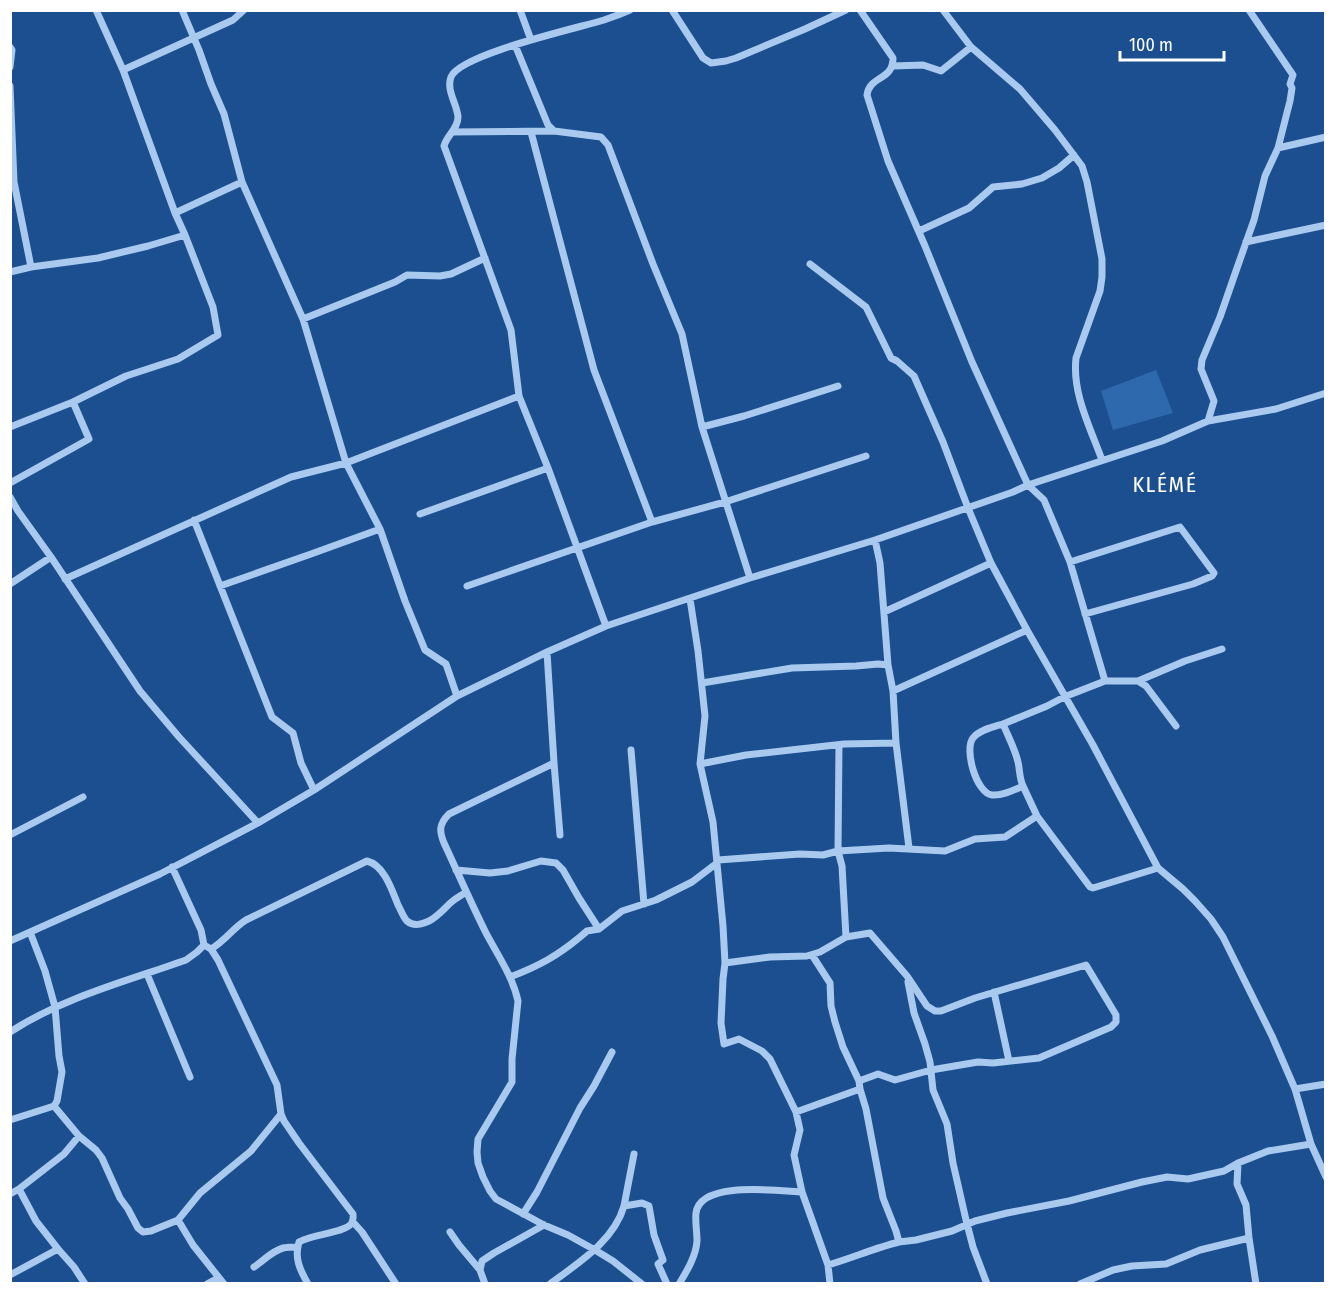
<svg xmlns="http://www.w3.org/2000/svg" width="1336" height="1294" font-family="'Fira Sans Condensed',sans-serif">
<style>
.green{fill:#2e69ad}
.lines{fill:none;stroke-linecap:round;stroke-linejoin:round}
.minor{stroke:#a9c9ee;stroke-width:7}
.labels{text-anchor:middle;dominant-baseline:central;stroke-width:6;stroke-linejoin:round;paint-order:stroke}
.neighbourhood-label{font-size:22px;letter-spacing:1.5px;fill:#fff;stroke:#1b4f8f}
</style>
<rect width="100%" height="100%" fill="#1b4f8f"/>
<path class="green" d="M1156,370L1173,413L1113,430L1101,391Z"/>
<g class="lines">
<path class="minor" d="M96,10L123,70L175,213L185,235
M182,10L199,50L211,84L224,114L242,182L303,319L346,463L380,529L405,601L425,650L446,664L457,696
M520,10L531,40
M672,10L703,58L711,63L726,61L736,58L805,29L846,10
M860,10L893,58C893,81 870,75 867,95L888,161L925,246L972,362L1028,485L1044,500L1070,562L1105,681
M943,10L971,47L1020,89L1055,130L1082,166L1087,182L1102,259V277L1100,291L1076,358C1072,393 1090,427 1102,460
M515,45L548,125L554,131L601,137L608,145L653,264L682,334L702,427L750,578
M10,47L12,50L10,67
M893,66L923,65L941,71L971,47
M123,70L233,20L244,10
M10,86L14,182L31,267L98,258L148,246L185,235L213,307L218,335L178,359L126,376L73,402L10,427
M452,132L554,131
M531,132L594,370L652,522
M1278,148L1326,137
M175,213L242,182
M919,231L969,208L993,187L1022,184L1042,178L1059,168L1074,155
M1246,242L1326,225
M810,264L866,307L891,358L897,361L914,376L943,442L968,508L991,563L1027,630L1093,745L1158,868L1183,889L1195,901L1211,919L1223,937L1272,1036L1295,1089L1311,1144L1326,1177
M10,272L31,267
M303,319L395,282L407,275L440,276L451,274L485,258
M1208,421L1214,401L1201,369L1202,360L1220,317L1237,268L1254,220L1265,176L1278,148L1290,101L1292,88L1290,84L1293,75L1249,10
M702,427L744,416L838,386
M10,483L89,439L73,402
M10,497L18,511L51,557L140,691L179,737L258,823
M420,514L548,468
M194,520L272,717L293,733L301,763L314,790
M875,540L880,563L888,665L893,691L896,743L909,848
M1070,562L1180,527L1214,573L1212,576L1193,584L1085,614
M65,579L291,477L346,463L519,396
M10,584L51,557
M220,586L311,554L380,529
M467,586L652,522L725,502L866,456
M690,599L698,651L705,716L700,764L713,822L723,926L725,963L723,979L721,1023L724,1044L739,1039L762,1051L770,1059L796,1112L860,1089
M884,612L991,563
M606,626L548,468L519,396L511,330L444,146C447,135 458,129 458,117C457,104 446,90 451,77C460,54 578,28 604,20C613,17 621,14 630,10
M547,652L554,763L449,814C439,824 439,831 444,843C458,873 471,903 486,933C497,954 513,977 518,1001L512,1059V1082L478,1139L477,1152L478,1163L483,1177L490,1191L496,1199L544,1225L568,1235L595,1250L613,1261L642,1284
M1138,681L1185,661L1222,649
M702,683L792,668L856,666L878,664L888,665
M893,691L1027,630
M1003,724C993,727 979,730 973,738C964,749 976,793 992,795C1002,796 1014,790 1023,786C1019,777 1020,770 1018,762C1015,749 1008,736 1003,724L1047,706L1064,697L1105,681H1138L1146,686L1176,726
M839,745L838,851L889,848L945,851L975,839L1005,837L1037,816
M631,750L644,904
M554,763L560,835
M700,764L746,755L844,744L896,743
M1023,786L1037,816L1090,887L1093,888L1158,868
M10,835L83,797
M718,860L800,854L823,855L838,851L842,866L846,937L870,933L907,976L927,1006L935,1011H941L975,998L1086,965L1116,1015V1022L1111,1027L1039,1058L993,1063L978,1062L931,1070L895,1080L878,1074L859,1081
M456,870L490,873L508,871L541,861L556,863L563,870L579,898L599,929
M10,941L160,874L258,823L314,790L457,696L547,652L606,626L750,578L875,540L1013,492L1028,485L1162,441L1208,421L1276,409L1326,393
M204,945L211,949L218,960L277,1085L281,1114L284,1121L299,1143L353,1214C353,1218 354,1220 351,1224C344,1233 312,1234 299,1242C294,1258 300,1270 308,1284
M211,949C225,941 233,928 246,920L367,861C384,865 392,890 398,905C401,910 403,917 407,921C414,927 422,924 429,921C439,916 446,906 454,900C458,897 462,895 466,892
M812,955L830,983L831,1006L835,1022L843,1047L859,1081L860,1089L866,1109L883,1198L896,1231L899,1242C875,1248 852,1258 828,1265
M725,963L770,957L807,956L820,952L846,937
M147,974L190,1077
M510,977C539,966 557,956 580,937L587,931L599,929L622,911L656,900L692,882L717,863
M908,982L914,1013L925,1044L930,1062L933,1090L947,1124L953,1163L966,1220L973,1247L987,1284
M994,992L1009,1061
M10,1032C64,997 127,981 186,960L197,952L204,945L201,930L172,867
M1295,1089L1326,1084
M54,1106L79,1136L96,1150L102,1158L120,1198L128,1209L138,1228L143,1232L151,1231L178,1220L200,1193L251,1151L281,1114
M796,1112L800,1130L794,1155L802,1192
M10,1120L54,1106L57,1101L62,1072L59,1056L55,1007L45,971L30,932
M1238,1163L1237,1184L1246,1205L1249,1238L1256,1284
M10,1194L19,1189L64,1154L79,1136
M624,1206L634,1154
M523,1214L537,1192L580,1108L594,1086L612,1052
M178,1220L193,1245L224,1284
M353,1222L362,1232L396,1284
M450,1232L459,1245L480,1270
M899,1242L916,1240L952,1231L975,1221L1007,1213L1069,1201L1142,1182L1167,1177L1188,1179L1224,1171L1238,1163L1268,1151L1311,1144
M58,1249L74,1267L85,1284
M254,1267C263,1261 272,1251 283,1248C287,1247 293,1247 298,1247
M10,1275L58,1249L36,1221L19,1189
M207,1284L218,1278
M485,1284L480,1270L482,1261L494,1253L544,1225
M550,1284C578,1263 614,1241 624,1206L642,1203L649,1206L654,1235L663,1260L658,1264L667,1284
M679,1284C687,1271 696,1256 697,1241C697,1231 695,1222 696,1213C700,1180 779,1191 802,1192L828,1265L830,1284
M1080,1284L1113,1270L1132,1266L1166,1264L1200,1250L1249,1238"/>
</g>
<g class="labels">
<g class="neighbourhood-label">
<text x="1165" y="484">KLÉMÉ</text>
</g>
</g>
<rect width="1336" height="1294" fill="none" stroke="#ffffff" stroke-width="24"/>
<path d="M1120 51v9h104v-9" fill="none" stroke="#ffffff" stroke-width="3"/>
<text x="1129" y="51" font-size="18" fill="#ffffff" stroke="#1b4f8f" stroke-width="4.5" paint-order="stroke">100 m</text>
</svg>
